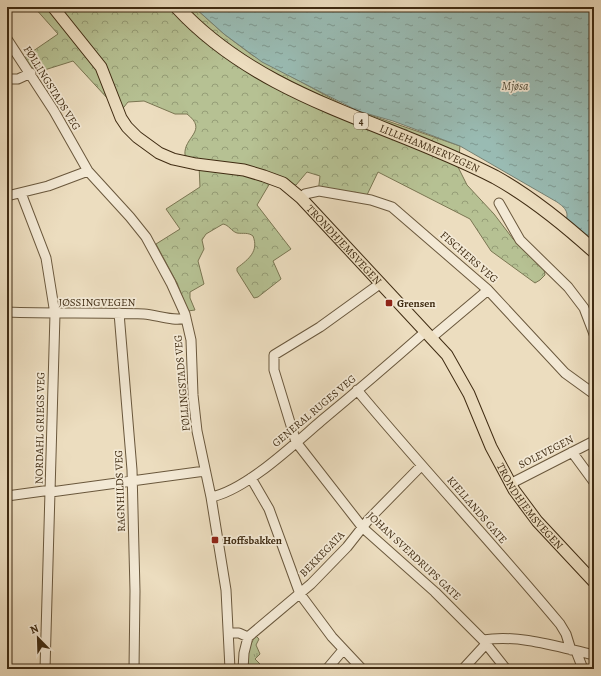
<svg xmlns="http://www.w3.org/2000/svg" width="601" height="676" font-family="Alegreya,serif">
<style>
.grass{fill:url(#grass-tufts);stroke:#7a7652}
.forest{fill:url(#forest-crowns);stroke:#7a7652}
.water{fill:url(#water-ripples);stroke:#758173}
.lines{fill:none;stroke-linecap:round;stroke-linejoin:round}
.minor-casing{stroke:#6a583d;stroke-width:11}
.major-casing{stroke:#3f2b12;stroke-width:13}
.highway-casing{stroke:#3f2b12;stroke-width:15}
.minor{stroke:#f3e9d5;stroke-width:9}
.major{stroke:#ecddbf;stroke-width:11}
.highway{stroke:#ecddbf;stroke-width:13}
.poi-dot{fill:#8f2418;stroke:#f3e9d5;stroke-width:1.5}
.labels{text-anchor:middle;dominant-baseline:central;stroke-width:3.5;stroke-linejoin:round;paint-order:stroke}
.shield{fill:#f3e9d5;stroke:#75644c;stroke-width:1}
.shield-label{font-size:10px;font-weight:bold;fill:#3f2b12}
.street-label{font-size:11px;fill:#3f2b12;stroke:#f3e9d5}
.poi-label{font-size:11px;font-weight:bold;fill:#3f2b12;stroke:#f3e9d5;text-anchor:start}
.water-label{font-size:12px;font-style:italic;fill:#564f3a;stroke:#f3e9d5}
</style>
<defs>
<pattern id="grass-tufts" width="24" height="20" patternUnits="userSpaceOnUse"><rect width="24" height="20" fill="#b6c193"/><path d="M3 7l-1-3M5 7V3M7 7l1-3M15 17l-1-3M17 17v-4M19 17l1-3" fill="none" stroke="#959d77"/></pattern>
<pattern id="forest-crowns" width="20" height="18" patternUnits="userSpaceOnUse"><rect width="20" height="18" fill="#b6c193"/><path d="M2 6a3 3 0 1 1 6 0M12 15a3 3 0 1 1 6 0" fill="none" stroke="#959d77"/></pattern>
<pattern id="water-ripples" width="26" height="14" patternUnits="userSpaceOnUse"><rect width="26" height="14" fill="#99bbb3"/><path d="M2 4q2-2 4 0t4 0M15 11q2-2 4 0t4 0" fill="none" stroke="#7e9890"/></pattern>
</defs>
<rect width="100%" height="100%" fill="#ecddbf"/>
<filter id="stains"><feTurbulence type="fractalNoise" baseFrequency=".005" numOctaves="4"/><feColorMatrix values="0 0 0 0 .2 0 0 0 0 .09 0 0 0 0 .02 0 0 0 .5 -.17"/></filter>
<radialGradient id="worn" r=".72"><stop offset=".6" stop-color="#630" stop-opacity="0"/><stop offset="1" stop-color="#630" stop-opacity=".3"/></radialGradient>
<path class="grass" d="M256,636L259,639L256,645L260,654L255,659L265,669H249C247,658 248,645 256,636Z"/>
<path class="forest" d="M34,7H194L224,34L252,55L347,107L460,146L458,167L467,185L494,214L513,239L544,269L545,275L540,280L535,283L491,251L470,219L378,172L366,197L318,193L320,176L307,172L296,185L270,183L257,205L291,249L273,261L281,279L258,297L254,298L237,271V268C249,259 259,251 253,236C248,232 243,234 237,233C231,231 229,225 223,224L206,234L202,240L204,249L198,261L204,284L190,292V298L195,310L188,311L177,283L156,244L180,229L166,209L200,187L199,165L185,155C183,137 209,131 187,114H175L144,101L128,102L120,112L73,61L38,72L29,66L23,58L58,34Z"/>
<path class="water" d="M194,7H594V242L583,246C573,245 565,236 564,226C564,222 568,218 567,214C566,208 561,205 557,202L460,146L393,121L358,111L262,62L224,34Z"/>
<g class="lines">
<defs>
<path id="minor" d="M7,39L54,111L88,171L130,217L146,237L171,283L185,314L191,340L193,395L197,431L211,497L226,590L230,669
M7,79H18L31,73
M21,193L46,258L55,314L45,669
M7,196L48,186L88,171
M301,198L305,194L319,191L371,200L392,207L488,290L565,373L594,394
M499,203L520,240L568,287L584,308L594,334
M381,283L320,327L274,355V370L296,442L363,528L435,592L483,640L506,669
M7,312C53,314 98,312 144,314C157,315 174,322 186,318
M119,313L132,470L135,591L134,669
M431,338L488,290
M357,390C423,469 494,545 560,624L566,634L571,650
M572,452L594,482
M251,478L269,509L300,594L332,637L362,669
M510,484L594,441
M51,492L205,471
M7,496L51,490
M211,497C246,490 293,445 321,421C356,392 391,362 425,332
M229,633H239L248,637L311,584L347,547L369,519L421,466
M483,640C520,634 558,647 594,655
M576,651L583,669
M243,669L244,653L248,637
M327,669L343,650
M463,669L486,644"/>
<g id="major">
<path id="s1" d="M53,7L101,67L121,118L127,127L137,137L159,153L173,159L196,164L244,170L264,176L283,183L301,198L447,355L469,394L491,447L514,490L537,521L594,582"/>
</g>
<g id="highway">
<path id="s2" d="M177,7C263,100 387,121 495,177C531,197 563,223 594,251"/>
</g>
</defs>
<use href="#minor" class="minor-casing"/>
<use href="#major" class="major-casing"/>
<use href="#highway" class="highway-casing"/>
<use href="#minor" class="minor"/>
<use href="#major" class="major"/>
<use href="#highway" class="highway"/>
</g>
<g class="poi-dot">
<rect x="385" y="299" width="8" height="8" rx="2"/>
<rect x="211" y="536" width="8" height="8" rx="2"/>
</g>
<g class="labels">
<rect class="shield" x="354" y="113" width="14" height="16" rx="3"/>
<g class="shield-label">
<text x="361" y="121">4</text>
</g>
<g class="street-label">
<text transform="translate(52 88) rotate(58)">FØLLINGSTADS VEG</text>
<text stroke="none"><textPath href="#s2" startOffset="292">LILLEHAMMERVEGEN</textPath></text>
<text stroke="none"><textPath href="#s1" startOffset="399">TRONDHJEMSVEGEN</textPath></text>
<text transform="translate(469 257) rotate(41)">FISCHERS VEG</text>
<text x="97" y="302">JØSSINGVEGEN</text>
<text transform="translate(182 383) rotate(-95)">FØLLINGSTADS VEG</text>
<text transform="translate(314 411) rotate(-40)">GENERAL RUGES VEG</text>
<text transform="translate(40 428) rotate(-89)">NORDAHL GRIEGS VEG</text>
<text transform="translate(546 452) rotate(-27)">SOLEVEGEN</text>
<text transform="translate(120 491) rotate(-92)">RAGNHILDS VEG</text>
<text stroke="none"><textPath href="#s1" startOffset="723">TRONDHJEMSVEGEN</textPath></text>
<text transform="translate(477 510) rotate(49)">KIELLANDS GATE</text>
<text transform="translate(322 554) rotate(-46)">BEKKEGATA</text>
<text transform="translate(414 556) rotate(43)">JOHAN SVERDRUPS GATE</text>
</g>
<g class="poi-label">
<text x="397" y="303">Grensen</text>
<text x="223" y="540">Hoffsbakken</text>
</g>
<g class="water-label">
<text x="515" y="86">Mjøsa</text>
</g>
</g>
<rect width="601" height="676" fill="none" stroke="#ecddbf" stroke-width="24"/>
<rect x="8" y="8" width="585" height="660" fill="none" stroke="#3f2b12" stroke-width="2"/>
<rect x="12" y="12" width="577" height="652" fill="none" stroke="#3f2b12"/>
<g transform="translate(38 638) rotate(337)" stroke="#f3e9d5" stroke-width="3" paint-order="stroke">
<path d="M0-3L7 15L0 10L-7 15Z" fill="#3f2b12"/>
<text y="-6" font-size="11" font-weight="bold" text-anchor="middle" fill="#3f2b12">N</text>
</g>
<rect width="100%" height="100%" filter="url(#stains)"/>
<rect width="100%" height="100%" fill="url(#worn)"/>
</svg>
